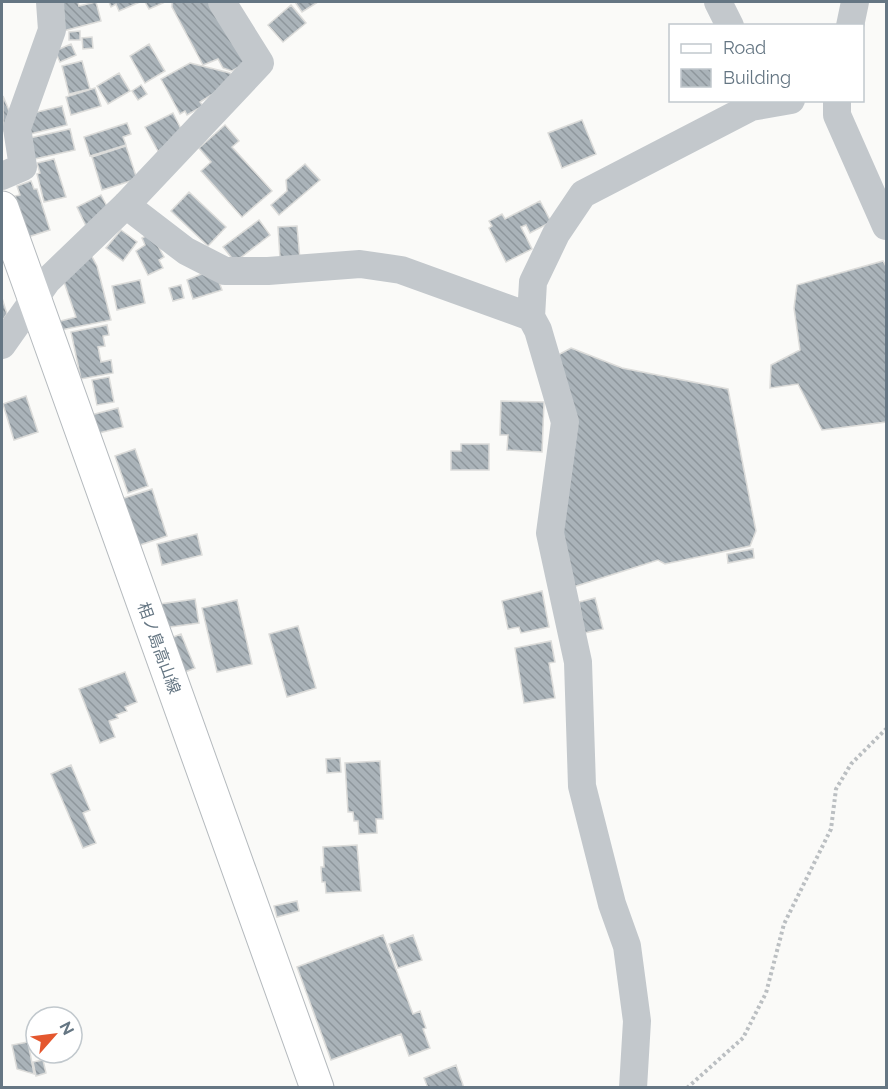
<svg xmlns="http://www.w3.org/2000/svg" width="888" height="1089" font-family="Raleway,'Noto Sans JP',sans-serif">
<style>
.building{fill:url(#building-back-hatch);stroke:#dcdcda;stroke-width:1.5}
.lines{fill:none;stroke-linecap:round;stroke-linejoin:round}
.major-casing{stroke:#b5babe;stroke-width:35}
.path{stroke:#bbbfc2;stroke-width:4;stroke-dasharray:3 3;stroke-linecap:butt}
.minor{stroke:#c3c8cc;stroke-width:28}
.major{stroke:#fff;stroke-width:33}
.labels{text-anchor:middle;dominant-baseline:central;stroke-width:6;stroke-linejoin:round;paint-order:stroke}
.street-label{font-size:16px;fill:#657683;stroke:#fff}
</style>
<defs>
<pattern id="building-back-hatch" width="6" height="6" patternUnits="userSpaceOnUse" patternTransform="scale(1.5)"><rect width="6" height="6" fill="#aab3b9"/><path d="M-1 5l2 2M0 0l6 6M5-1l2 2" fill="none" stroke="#8e969c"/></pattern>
</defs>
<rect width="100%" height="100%" fill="#fafaf8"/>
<path class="building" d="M55,2H78L79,6L96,2L101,21L63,31Z
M109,2H140L119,11L116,4L111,7Z
M145,2H162L163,3L149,9Z
M172,2H209L248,62L232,71L223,68L218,59L203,65L172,7Z
M295,2H318L302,12Z
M291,5L306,23L283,42L268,25Z
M80,31V40H69V32Z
M92,37L93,48L83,49L82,38Z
M71,44L76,55L60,62L55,51Z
M149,44L165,71L145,83L130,56Z
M82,61L90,89L69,94L62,66Z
M190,63L230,73L234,81L200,102L203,106L187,115L185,111L180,114L161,79Z
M119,73L130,91L108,104L97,86Z
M141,85L147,94L138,100L132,91Z
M95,88L101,106L71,115L66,97Z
M3,96L12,118V128L3,131Z
M62,106L67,125L30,134L25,115Z
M173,113L185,137L158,151L145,127Z
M582,120L596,154L562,168L548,133Z
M127,123L131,134L123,137L126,145L90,156L84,137Z
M225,125L239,141L232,147L272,191L242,217L201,171L211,162L199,148Z
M70,129L75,150L30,160L25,139Z
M126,146L137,179L102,190L92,157Z
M54,159L66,197L44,202L37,174L40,173L37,163Z
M305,164L320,180L279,215L271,205L287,191L286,180Z
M31,181L34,189H37L50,230L28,237L15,196L20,195L17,186Z
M189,192L226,227L208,246L171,211Z
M101,195L111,214L86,226L77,207Z
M540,201L551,222L530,233L526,225L521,227L532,249L506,262L489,228L492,226L489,221L502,214L505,219Z
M259,220L270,235L235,262L223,247Z
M297,226L300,260L280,258L278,227Z
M121,230L137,242L123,261L106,248Z
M151,233L164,257L159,260L163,268L148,275L136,251L145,245L142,238Z
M90,253L97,266L111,320L56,331L53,323L76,317L63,279Z
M883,261L886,266V422L822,430L798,384L770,388L771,365L800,350L794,308L797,285Z
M204,273L218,279L222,290L193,299L187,280Z
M140,280L145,303L117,310L112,286Z
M181,285L184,298L173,301L169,288Z
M2,298L7,314L2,321Z
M107,325L109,335L103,336L105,346L98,347L101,362L111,360L113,373L81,379L71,332Z
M571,348L622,368L728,389L756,531L750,546L665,564L658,560L570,588L558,535V355Z
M109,377L114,402L97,405L92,380Z
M26,396L38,432L14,440L3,404Z
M501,401L544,402L542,452L507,450L508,435H500Z
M118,408L123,427L91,435L87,416Z
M461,444H489V470H451V451H461Z
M135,449L148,486L128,493L115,456Z
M152,489L167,536L134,547L118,500Z
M197,534L202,555L162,565L157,544Z
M753,549L754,558L728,563L727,554Z
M542,591L549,627L521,633L519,627L508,629L502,601Z
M595,598L603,629L584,633L579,602Z
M195,599L199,623L163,628L160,604Z
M237,600L252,664L217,672L202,608Z
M298,626L316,688L287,697L269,634Z
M181,634L195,668L180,674L166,640Z
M551,641L555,662L549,663L555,698L524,703L515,648Z
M125,672L137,702L125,707L127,711L116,715L118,718L109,721L115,737L100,743L79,689Z
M340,758L341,772L327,773L326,759Z
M380,761L383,819H376L377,833L359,834L358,821H354L353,812H348L345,763Z
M71,765L90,810L83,813L96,843L83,848L51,774Z
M357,845L361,891L326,893L325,882H322L321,867H324L323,847Z
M297,901L299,911L277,917L274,906Z
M383,935L413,1014L420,1011L426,1028L423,1029L430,1048L409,1056L401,1034L331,1060L297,967Z
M413,935L422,960L398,968L389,944Z
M28,1042L34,1074L17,1069L12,1045Z
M43,1060L46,1073L36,1076L33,1062Z
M456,1065L464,1088H428L424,1078Z"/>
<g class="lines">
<defs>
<path id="major" d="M2,208L317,1088"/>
</defs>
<use href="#major" class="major-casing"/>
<path class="path" d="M687,1088L743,1038L766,993L784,924L831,829L836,789L851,764L886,729"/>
<path class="minor" d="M718,2L730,26
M850,26L855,2
M837,100V115L886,226
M2,176L23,167L17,128L52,30L50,2
M126,205L186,251L225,271H268L360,264L401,270L531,317
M2,345L47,281L126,205L260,63L222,2
M633,1088L637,1021L627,946L612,904L582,786L578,662L550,533L565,422L538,330L531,317L533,282L556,234L583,194L751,107L791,100"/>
<use href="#major" class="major"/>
</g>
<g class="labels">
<g class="street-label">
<text transform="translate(159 648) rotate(70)">相ノ島高山線</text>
</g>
</g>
<rect width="888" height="1089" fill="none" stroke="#657683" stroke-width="6"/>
<rect x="669" y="24" width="195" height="78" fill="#ffffff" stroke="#c1c8cd" stroke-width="1.5"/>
<rect x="681" y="44" width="30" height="9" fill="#ffffff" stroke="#c1c8cd" stroke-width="1.5"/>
<text x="723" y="54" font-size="18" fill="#657683">Road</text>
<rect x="681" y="69" width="30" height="18" fill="url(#building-back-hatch)" stroke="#c1c8cd" stroke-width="1.5"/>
<text x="723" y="84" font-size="18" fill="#657683">Building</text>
<g transform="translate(54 1035) rotate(62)"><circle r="28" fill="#ffffff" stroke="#c1c8cd" stroke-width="1.5"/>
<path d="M0-4.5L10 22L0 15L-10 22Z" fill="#e4572e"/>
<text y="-9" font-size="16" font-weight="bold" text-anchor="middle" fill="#657683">N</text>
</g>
</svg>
